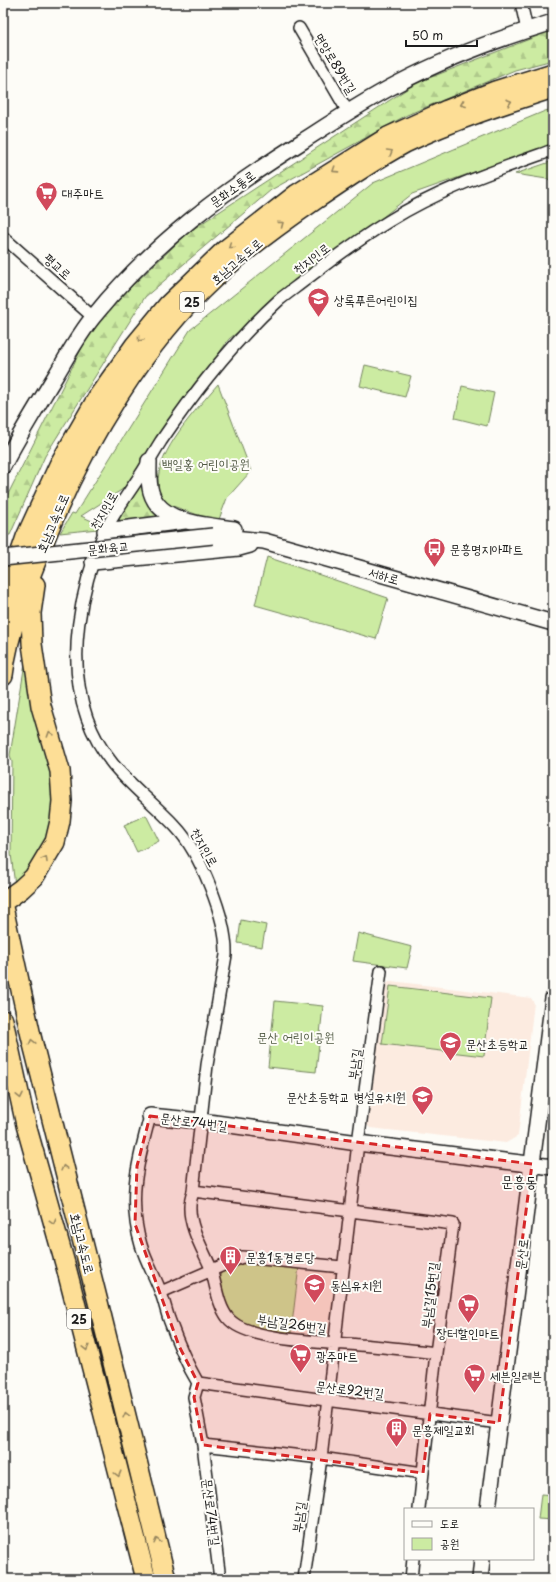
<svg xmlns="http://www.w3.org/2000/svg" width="556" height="1582" font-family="'Playpen Sans','Poor Story',sans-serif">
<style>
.built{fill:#fcebe0}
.green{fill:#cceba2;stroke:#74845f}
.forest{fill:url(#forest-firs);stroke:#74845f}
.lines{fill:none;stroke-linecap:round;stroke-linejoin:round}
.street-casing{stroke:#1c1c1c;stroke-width:14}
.secondary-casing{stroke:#1c1c1c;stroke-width:18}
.highway-casing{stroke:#1c1c1c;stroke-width:22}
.street{stroke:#fdfcf7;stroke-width:11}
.secondary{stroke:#fdfcf7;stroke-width:15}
.highway{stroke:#fdde96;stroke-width:19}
.secondary-bridge-casing{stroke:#1c1c1c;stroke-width:18;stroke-linecap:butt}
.secondary-bridge{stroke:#fdfcf7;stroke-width:15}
.oneway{stroke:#98875f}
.marked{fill:#d62828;fill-opacity:0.2;stroke:#d62828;stroke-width:3;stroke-dasharray:8 5;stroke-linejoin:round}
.labels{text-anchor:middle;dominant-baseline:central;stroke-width:4;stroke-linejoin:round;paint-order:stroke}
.shield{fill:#fdfcf7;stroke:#605f5e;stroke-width:1}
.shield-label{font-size:12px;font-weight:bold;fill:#1c1c1c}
.street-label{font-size:13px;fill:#1c1c1c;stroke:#fdfcf7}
.poi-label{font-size:13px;fill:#1c1c1c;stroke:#fdfcf7;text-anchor:start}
.park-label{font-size:13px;fill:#515a44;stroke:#fdfcf7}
.quarter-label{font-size:15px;fill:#1c1c1c;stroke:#fdfcf7}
</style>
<defs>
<pattern id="forest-firs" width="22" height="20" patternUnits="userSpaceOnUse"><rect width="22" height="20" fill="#cceba2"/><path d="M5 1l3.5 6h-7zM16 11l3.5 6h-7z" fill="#afc98b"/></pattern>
</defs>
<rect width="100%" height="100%" fill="#fdfcf7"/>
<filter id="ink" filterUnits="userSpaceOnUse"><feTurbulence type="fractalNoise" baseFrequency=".025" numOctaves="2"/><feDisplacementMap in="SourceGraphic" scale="8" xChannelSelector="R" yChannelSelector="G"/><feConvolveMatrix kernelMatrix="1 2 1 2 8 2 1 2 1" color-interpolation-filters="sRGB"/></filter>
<g filter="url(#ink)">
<path class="built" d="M391,981L531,998L534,1003L518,1136L506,1143L370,1128L366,1124L383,986Z
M299,1266L333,1270L338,1276L331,1332L324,1337L291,1333Z"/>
<path class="green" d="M553,109V144L412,194L229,339L123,489L81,516L107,528L60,533L72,513L75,514L190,330L373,183L545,111Z
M553,161V180L515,174Z
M365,365L411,376L405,397L360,386Z
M218,384L251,471L227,498L218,522L167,504C163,499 158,491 158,485C156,451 197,409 218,384Z
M462,386L494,393L487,426L455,418Z
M267,557L388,598L376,639L255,605Z
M25,663L28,665L41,706L60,821L16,893L11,854L12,762L10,755Z
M146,815L159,841L137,852L124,825Z
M241,920L266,925L262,947L238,943Z
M358,933L412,947L407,968L353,961Z
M390,986L491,998L484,1056L382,1044Z
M275,1001L323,1006L316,1072L268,1067Z
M241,1260L299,1266L291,1333L254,1327L234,1319L226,1305L218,1282L222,1270Z
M541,1494L553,1495V1520L538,1519Z"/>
<path class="forest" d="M553,30V60L515,70L407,115L271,190L145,297L45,456L10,535H3V504L96,320L190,231L416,83Z
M140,484H143L167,517L120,523L119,515Z"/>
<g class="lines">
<defs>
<path id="street" d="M521,3L527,30
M299,28L348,112
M3,237L93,317
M150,1116C138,1161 127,1198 141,1245C146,1262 155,1276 161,1293C164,1301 166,1310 169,1319C177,1341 186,1363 198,1383L194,1397L203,1445L220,1579
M193,1191L453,1224L436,1353L419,1509
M161,1292L242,1257L342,1267
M436,1353C411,1350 386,1347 360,1345C330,1342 247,1342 228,1318C217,1304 216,1283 210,1266C202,1248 189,1226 190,1206C190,1201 192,1196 193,1191L207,1065L226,955C227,919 200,852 175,826C140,789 105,769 87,718C66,660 80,588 104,533C114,512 129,493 141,474C148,463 154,452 161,441C195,391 234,341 279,300C289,292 299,285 309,277C335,257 361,238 389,221C440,189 497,170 553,150
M198,1383L499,1423
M203,1445L321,1458L423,1473
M304,1579L321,1458L358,1143L381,971
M411,1579L413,1559"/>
<path id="secondary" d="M149,461C149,471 148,482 151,492C160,524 208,525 234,529
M3,466C19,435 38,405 56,375C68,355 79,334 94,316C152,244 226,189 303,141C334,121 364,101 397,84C446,58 500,38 553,22
M105,531L185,521
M213,536L264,541L553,623
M93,562L239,548L250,545
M150,1116L201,1121L358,1143L553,1167
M488,1509L553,998
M480,1579L482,1559"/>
<path id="highway" d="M3,604L26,537L59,465L98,397L135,345L168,305L224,251L297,194L388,137L447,110L495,91L553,73
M3,675C9,625 30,576 49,529C85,441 144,343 214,278C245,249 280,224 315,200C344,180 374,160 405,143C453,120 503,104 553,88
M3,902L21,889L34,877L55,842L60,821L62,801L60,771L41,706L32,644L31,613L35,585
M3,907L31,1036L101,1314L166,1579
M3,1020L26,1125L66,1267L146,1579"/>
</defs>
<use href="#street" class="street-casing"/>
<use href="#secondary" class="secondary-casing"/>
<use href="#highway" class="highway-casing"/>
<use href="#street" class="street"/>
<use href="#secondary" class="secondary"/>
<use href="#highway" class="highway"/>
<defs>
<path id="secondary-bridge" d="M3,558L213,536"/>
</defs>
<use href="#secondary-bridge" class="secondary-bridge-casing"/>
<use href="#secondary-bridge" class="secondary-bridge"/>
</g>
<defs><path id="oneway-chevron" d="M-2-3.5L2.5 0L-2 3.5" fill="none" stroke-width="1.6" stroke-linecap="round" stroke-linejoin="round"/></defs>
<g class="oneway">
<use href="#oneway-chevron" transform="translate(509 102) rotate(-17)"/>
<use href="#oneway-chevron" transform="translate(463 104) rotate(159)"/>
<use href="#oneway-chevron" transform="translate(390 152) rotate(-30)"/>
<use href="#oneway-chevron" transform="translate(335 170) rotate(147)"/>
<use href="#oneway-chevron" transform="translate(281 224) rotate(-37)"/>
<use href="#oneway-chevron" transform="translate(231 246) rotate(141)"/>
<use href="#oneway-chevron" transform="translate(140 339) rotate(130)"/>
<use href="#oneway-chevron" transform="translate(50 734) rotate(-108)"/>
<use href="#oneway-chevron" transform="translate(45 859) rotate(-59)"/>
<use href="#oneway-chevron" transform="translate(32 1042) rotate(-104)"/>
<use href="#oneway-chevron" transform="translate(20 1096) rotate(78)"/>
<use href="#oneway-chevron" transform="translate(64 1168) rotate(-104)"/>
<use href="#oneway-chevron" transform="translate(53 1222) rotate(74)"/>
<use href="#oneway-chevron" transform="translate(86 1348) rotate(76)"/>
<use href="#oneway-chevron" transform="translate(126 1415) rotate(-104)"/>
<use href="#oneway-chevron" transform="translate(118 1474) rotate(75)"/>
<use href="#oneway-chevron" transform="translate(157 1541) rotate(-104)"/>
</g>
</g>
<path class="marked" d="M150,1116L532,1164L499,1423L430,1414L423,1473L203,1445L194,1397L198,1383L179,1346L135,1224L137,1166Z"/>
<defs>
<symbol id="supermarket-pin" viewBox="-11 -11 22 30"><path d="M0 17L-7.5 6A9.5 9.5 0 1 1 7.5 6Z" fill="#d1495b" stroke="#fdfcf7"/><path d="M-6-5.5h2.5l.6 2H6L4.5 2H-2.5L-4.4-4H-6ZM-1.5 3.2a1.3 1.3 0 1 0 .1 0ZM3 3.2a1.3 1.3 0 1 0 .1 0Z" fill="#fff"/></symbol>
<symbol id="school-pin" viewBox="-11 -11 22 30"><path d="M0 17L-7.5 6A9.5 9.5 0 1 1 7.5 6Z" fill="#d1495b" stroke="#fdfcf7"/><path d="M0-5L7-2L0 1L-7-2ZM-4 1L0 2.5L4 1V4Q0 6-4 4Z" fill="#fff"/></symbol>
<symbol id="bus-pin" viewBox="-11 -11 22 30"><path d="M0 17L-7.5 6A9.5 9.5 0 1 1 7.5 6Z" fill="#d1495b" stroke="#fdfcf7"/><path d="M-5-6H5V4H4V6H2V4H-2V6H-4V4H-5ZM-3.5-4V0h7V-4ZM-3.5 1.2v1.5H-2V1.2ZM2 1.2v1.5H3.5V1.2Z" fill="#fff"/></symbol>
<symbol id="building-pin" viewBox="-11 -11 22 30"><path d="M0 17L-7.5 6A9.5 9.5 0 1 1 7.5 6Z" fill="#d1495b" stroke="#fdfcf7"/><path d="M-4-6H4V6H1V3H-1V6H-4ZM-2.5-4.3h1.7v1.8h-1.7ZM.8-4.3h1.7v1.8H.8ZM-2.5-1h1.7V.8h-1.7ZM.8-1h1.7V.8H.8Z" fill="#fff"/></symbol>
</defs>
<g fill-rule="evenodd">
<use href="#supermarket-pin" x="34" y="180" width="25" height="34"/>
<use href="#school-pin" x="306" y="286" width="25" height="34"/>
<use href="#bus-pin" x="422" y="536" width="25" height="34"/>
<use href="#school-pin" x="438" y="1030" width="25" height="34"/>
<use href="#school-pin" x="410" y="1084" width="25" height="34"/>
<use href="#building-pin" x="218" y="1244" width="25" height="34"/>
<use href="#school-pin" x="302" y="1272" width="25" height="34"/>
<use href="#supermarket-pin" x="456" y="1292" width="25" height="34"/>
<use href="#supermarket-pin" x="288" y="1342" width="25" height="34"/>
<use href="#supermarket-pin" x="462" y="1362" width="25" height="34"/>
<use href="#building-pin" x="384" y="1416" width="25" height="34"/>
</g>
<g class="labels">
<g class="shield">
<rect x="180" y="292" width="24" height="20" rx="3"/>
<rect x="67" y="1309" width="24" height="20" rx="3"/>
</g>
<g class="shield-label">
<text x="192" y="302">25</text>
<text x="79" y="1319">25</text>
</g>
<g class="street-label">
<text transform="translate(336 63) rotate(59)">면앙로89번길</text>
<text transform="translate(232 188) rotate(-36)">문화소통로</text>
<text transform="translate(311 258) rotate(-37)">천지인로</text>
<text transform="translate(236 261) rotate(-41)">호남고속도로</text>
<text transform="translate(58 266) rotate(42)">평교로</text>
<text transform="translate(103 510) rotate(-60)">천지인로</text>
<text transform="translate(52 523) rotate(-67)">호남고속도로</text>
<text transform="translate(108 547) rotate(-6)">문화육교</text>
<text transform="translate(384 575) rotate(16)">서하로</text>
<text transform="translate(205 847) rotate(61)">천지인로</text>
<text transform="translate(354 1064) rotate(-82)">부남길</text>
<text transform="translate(194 1121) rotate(7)">문산로74번길</text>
<text transform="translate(83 1243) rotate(76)">호남고속도로</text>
<text transform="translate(521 1254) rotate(-83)">문산로</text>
<text transform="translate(429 1295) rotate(-83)">부남길15번길</text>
<text transform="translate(292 1323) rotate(8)">부남길26번길</text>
<text transform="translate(350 1389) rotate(7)">문산로92번길</text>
<text transform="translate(212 1512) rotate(83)">문산로74번길</text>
<text transform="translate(298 1517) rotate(-82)">부남길</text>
</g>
<g class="poi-label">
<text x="62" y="192">대주마트</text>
<text x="334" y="299">상록푸른어린이집</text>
<text x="450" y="548">문흥명지아파트</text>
<text x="466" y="1043">문산초등학교</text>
<text x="406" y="1096" text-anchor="end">문산초등학교 병설유치원</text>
<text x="246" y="1256">문흥1동경로당</text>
<text x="330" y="1284">동심유치원</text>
<text x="468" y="1332" text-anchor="middle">장터할인마트</text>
<text x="316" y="1355">광주마트</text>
<text x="490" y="1375">세븐일레븐</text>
<text x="412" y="1429">문흥제일교회</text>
</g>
<g class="park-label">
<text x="206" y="463">백일홍 어린이공원</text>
<text x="296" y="1036">문산 어린이공원</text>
</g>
<g class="quarter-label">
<text x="519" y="1180">문흥동</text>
</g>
</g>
<rect width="556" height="1582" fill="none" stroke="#fdfcf7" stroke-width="16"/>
<rect x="8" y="8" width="540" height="1566" fill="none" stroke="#1c1c1c" stroke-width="1.5" filter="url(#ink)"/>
<rect x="404" y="1508" width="130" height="52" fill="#fdfcf7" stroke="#a3a29f"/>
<rect x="412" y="1521" width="20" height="6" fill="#fdfcf7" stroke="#a3a29f"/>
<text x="440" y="1528" font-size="12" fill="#1c1c1c">도로</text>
<rect x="412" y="1538" width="20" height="12" fill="#cceba2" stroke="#a3a29f"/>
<text x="440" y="1548" font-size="12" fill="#1c1c1c">공원</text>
<path d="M406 40v6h71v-6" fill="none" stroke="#1c1c1c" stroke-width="2"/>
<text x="412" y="40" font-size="12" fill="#1c1c1c" stroke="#fdfcf7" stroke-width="3" paint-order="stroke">50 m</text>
</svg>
